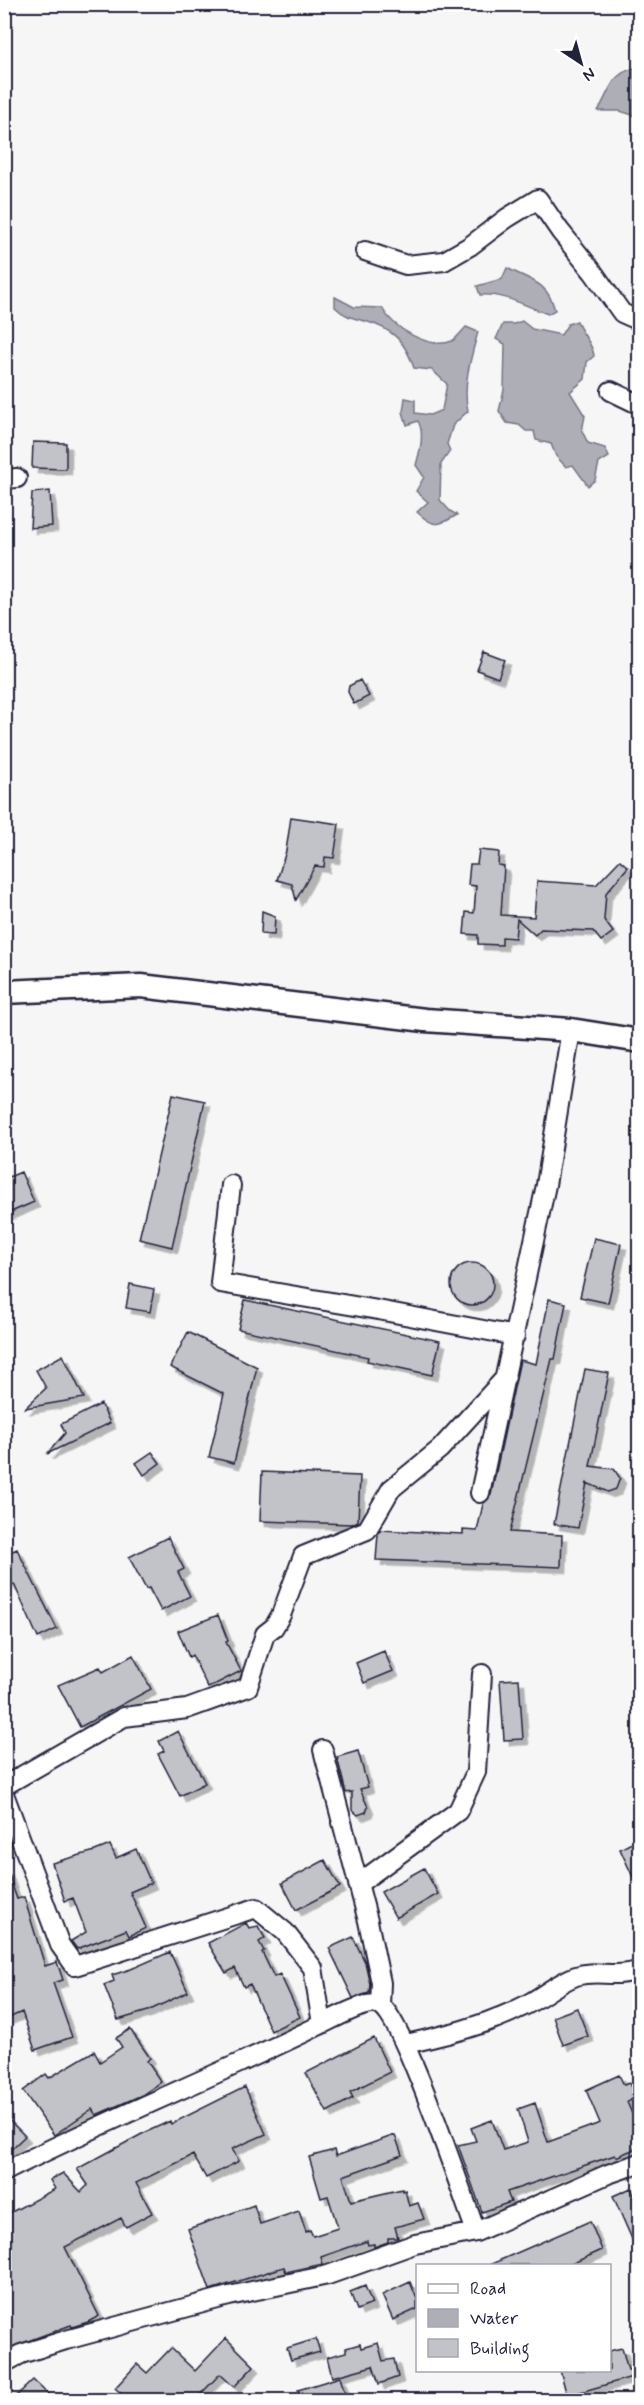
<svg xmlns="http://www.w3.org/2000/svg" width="644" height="2405" font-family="Mynerve,sans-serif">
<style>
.water{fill:#aeaeb7;stroke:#767685;stroke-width:1.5}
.building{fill:#c2c2c9;stroke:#22223b;stroke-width:1.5;filter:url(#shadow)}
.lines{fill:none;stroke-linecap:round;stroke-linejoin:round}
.minor-casing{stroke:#22223b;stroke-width:22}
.tertiary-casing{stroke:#22223b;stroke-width:27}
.minor{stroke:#fff;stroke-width:18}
.tertiary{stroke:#fff;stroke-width:22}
</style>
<defs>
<filter id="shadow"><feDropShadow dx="5.5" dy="5.5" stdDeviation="0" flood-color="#0004"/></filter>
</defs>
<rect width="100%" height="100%" fill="#f6f6f7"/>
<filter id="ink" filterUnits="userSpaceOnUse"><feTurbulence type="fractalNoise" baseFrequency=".0167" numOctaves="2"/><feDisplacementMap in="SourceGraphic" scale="12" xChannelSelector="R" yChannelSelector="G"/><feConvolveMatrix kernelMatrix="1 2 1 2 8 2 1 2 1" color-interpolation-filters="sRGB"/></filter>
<g filter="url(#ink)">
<path class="water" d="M639,67V117L620,111H598C611,89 611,72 639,67Z
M507,268C531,281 547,281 555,310L548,314C525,306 505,293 480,295L477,286L502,279Z
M335,297L354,307L382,308C393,328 429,350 452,341C457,338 462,331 466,327L478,332C471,357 462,386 468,411L453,425L447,444L450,451L441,464L440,500L450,511L457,515C438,526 434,528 417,512L428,502L416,491L424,477L416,465C420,451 425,434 418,421L407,425L403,412L405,398L415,400V413L430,415L442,410L447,384L432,370L414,368C405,341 393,329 365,321C352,318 344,316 335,307Z
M522,321L532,329L561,335L568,324L577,321C581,334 593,343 594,356L587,362L585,379L570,392L585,416L582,431L588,443L605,448L609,457L599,463L595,480L588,486L573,465L566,467L556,456L551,444L536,440L534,431H526L519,425L507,423L499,411L504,390L505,344L496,339L503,324H514Z"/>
<path class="building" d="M33,442L66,443V469L32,468Z
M50,491L52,526L30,528L32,493Z
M484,652L505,660L498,678L477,670Z
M360,680L369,696L354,704L348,692L349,686Z
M291,817L339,824L334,858L325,857L324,867L315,866L296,900L292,884L277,880L286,851Z
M479,850L499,852L498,865L504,866L501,915L534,917L537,881L596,885L620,860L628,867L606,893L604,920L613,932L601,941L593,931L541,929L535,935L517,919L515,938L502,937V945L478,944V935L464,934L466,912L474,913L476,886L468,885L470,864H477Z
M262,911L275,916L274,935L261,934Z
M173,1094L205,1101L172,1247L139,1239Z
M21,1172L34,1202L4,1215V1179Z
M594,1238L621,1244L608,1303L580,1297Z
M451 1284a21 21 0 1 1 42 0a21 21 0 1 1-42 0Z
M130,1284L154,1289L150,1312L126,1308Z
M549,1299L566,1303L555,1359H552L510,1532L562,1535L561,1567L376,1560L378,1534L380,1530L463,1534V1530L477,1531L483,1504L491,1495L520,1360L536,1364Z
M245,1300L440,1341L432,1375L367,1361L368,1357L238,1329Z
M188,1332L257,1367L234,1463L209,1457L224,1394L170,1367Z
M63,1355L84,1398L25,1408L46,1388L36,1370Z
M585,1369L609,1373L590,1466L614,1469L620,1478L616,1489L608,1492L587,1483L578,1528L554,1524Z
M101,1404L110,1423L47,1454L65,1433L61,1424Z
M152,1452L160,1463L144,1475L136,1463Z
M262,1472L360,1476L358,1521L352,1524L260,1521Z
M168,1537L184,1569L178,1572L190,1596L161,1611L149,1588L146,1589L129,1557Z
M17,1549L57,1629L38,1638L14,1584L11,1586L4,1574V1555Z
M218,1615L228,1641L226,1642L241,1671L208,1688L192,1655L189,1657L178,1631Z
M384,1651L393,1671L364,1683L356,1663Z
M133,1655L151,1689L80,1727L58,1685L100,1667L103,1672Z
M519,1679L523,1739L504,1740L500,1680Z
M178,1731L205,1783L180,1796L158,1754L164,1751L159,1741Z
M358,1751L368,1787L360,1789L368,1807L366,1812L358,1815L352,1810V1792L346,1793L337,1757Z
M639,1839V1890L620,1849Z
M110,1845L116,1858L136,1849L151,1883L130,1892L146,1928L129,1936L126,1930L77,1949L71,1941L86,1932L73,1898L65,1901L52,1863L95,1851Z
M325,1860L340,1887L296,1910L282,1883Z
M424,1868L438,1894L396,1918L381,1892Z
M4,1870H7L17,1899L24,1897L45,1966L57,1962L63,1980L53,1983L72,2037L35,2050L22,2012L4,2020Z
M246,1923L249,1928L258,1926L265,1938L259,1942L264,1951L262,1952L274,1977L280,1974L300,2017L271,2031L250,1984L244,1987L235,1968L226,1973L208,1943Z
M353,1937L365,1962L370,1984L369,1993L353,1998L329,1948Z
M170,1952L188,1992L148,2011L118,2020L104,1985L114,1981L112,1975L131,1969Z
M577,2008L588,2036L563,2045L553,2017Z
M130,2029L150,2058L147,2061L161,2082L142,2095L96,2115L92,2109L54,2135L23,2091L46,2074L49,2078L94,2051L100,2062L122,2047L116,2038Z
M374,2038L390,2072L350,2092L353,2098L327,2112L306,2073Z
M619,2075L624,2085L629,2083L636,2098L627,2102L639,2130V2147L616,2157L615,2155L507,2192L511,2202L482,2212L458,2145L476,2141L471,2128L492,2120L503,2150L528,2142L518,2109L535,2103L548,2142L600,2123L586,2090Z
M245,2087L266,2134L232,2149L239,2161L206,2178L193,2155L136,2183L152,2213L126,2227L121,2218L65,2247L99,2316L88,2322L72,2327L71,2325L4,2350V2216L55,2189L50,2180L63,2173L81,2192L88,2185L77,2169L142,2134L170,2121L171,2124Z
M4,2115L25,2136L4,2156Z
M395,2135L402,2155L343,2176L351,2201L402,2189V2191L405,2190L409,2206L418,2203L424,2219L395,2227L398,2238H388V2242L374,2247V2244L368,2245L367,2241L321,2257L323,2264L286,2272L284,2267L210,2290L188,2229L254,2205L260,2224L299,2211L306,2232L310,2230L313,2236L338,2228L328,2196L321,2198L309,2157L334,2150L336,2156Z
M631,2188L639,2207V2255L613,2196Z
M590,2221L602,2250L569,2265H489Z
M410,2282L417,2299V2309L393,2320L382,2295Z
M365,2286L372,2304L357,2310L350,2292Z
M226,2338L254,2366L234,2387L220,2374L195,2400H128L115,2388L137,2364L147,2373L171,2348L195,2371Z
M316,2339L320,2352L291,2360L287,2348Z
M378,2343L383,2361L394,2359L398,2377L379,2384L373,2366L332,2377L327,2357L346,2352V2348L360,2344L361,2348Z
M622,2348L628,2370H639V2375L567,2396L560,2370H609V2351Z
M340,2377L347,2400H302L298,2390Z
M33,2380L54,2400H12Z"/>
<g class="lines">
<defs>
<path id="minor" d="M365,251L406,265L444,261L470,246L507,218L538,199L560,231L593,272L622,313L640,321
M611,391L640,405
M4,479L17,478
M231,1185L220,1283L378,1310L515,1336
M480,1493L546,1185L571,1030
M323,1750L368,1921L381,1983L380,2005
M4,1786L124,1717L187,1709L248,1687L265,1634L274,1627L281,1615L303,1556L367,1530L391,1489L440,1449L506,1377
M4,1794L60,1945L75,1966L256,1908L285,1932L313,1968L322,2024
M358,1884L458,1811L476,1772L482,1674
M406,2044C446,2035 487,2025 524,2006C542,1997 557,1983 576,1976C596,1969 615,1979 640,1970
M4,2172C107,2119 215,2077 318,2026C332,2020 368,1998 381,2006C404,2021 463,2196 476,2232
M4,2363L21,2354L66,2340L229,2296L328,2275L415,2244L476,2232L608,2174L640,2163"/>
<path id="tertiary" d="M4,992L141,986L425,1020L571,1030L640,1041"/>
</defs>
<use href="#minor" class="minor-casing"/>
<use href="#tertiary" class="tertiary-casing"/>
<use href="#minor" class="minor"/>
<use href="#tertiary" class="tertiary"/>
</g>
</g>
<rect width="644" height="2405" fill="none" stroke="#fff" stroke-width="24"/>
<rect x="12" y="12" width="620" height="2381" fill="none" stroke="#22223b" stroke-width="2" filter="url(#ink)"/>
<rect x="416" y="2264" width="195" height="108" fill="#ffffff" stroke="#a7a7b1" stroke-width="1.5"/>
<rect x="428" y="2284" width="30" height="9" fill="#ffffff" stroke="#a7a7b1" stroke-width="1.5"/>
<text x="470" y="2294" font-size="18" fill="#22223b">Road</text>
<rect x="428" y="2309" width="30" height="18" fill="#aeaeb7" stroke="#a7a7b1" stroke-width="1.5"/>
<text x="470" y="2324" font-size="18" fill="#22223b">Water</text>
<rect x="428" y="2339" width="30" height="18" fill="#c2c2c9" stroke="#a7a7b1" stroke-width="1.5"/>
<text x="470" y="2354" font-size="18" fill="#22223b">Building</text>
<g transform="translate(581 63) rotate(144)" stroke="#ffffff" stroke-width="4.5" paint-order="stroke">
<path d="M0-4.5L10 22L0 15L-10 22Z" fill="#22223b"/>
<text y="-9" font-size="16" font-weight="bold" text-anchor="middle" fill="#22223b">N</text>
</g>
</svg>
